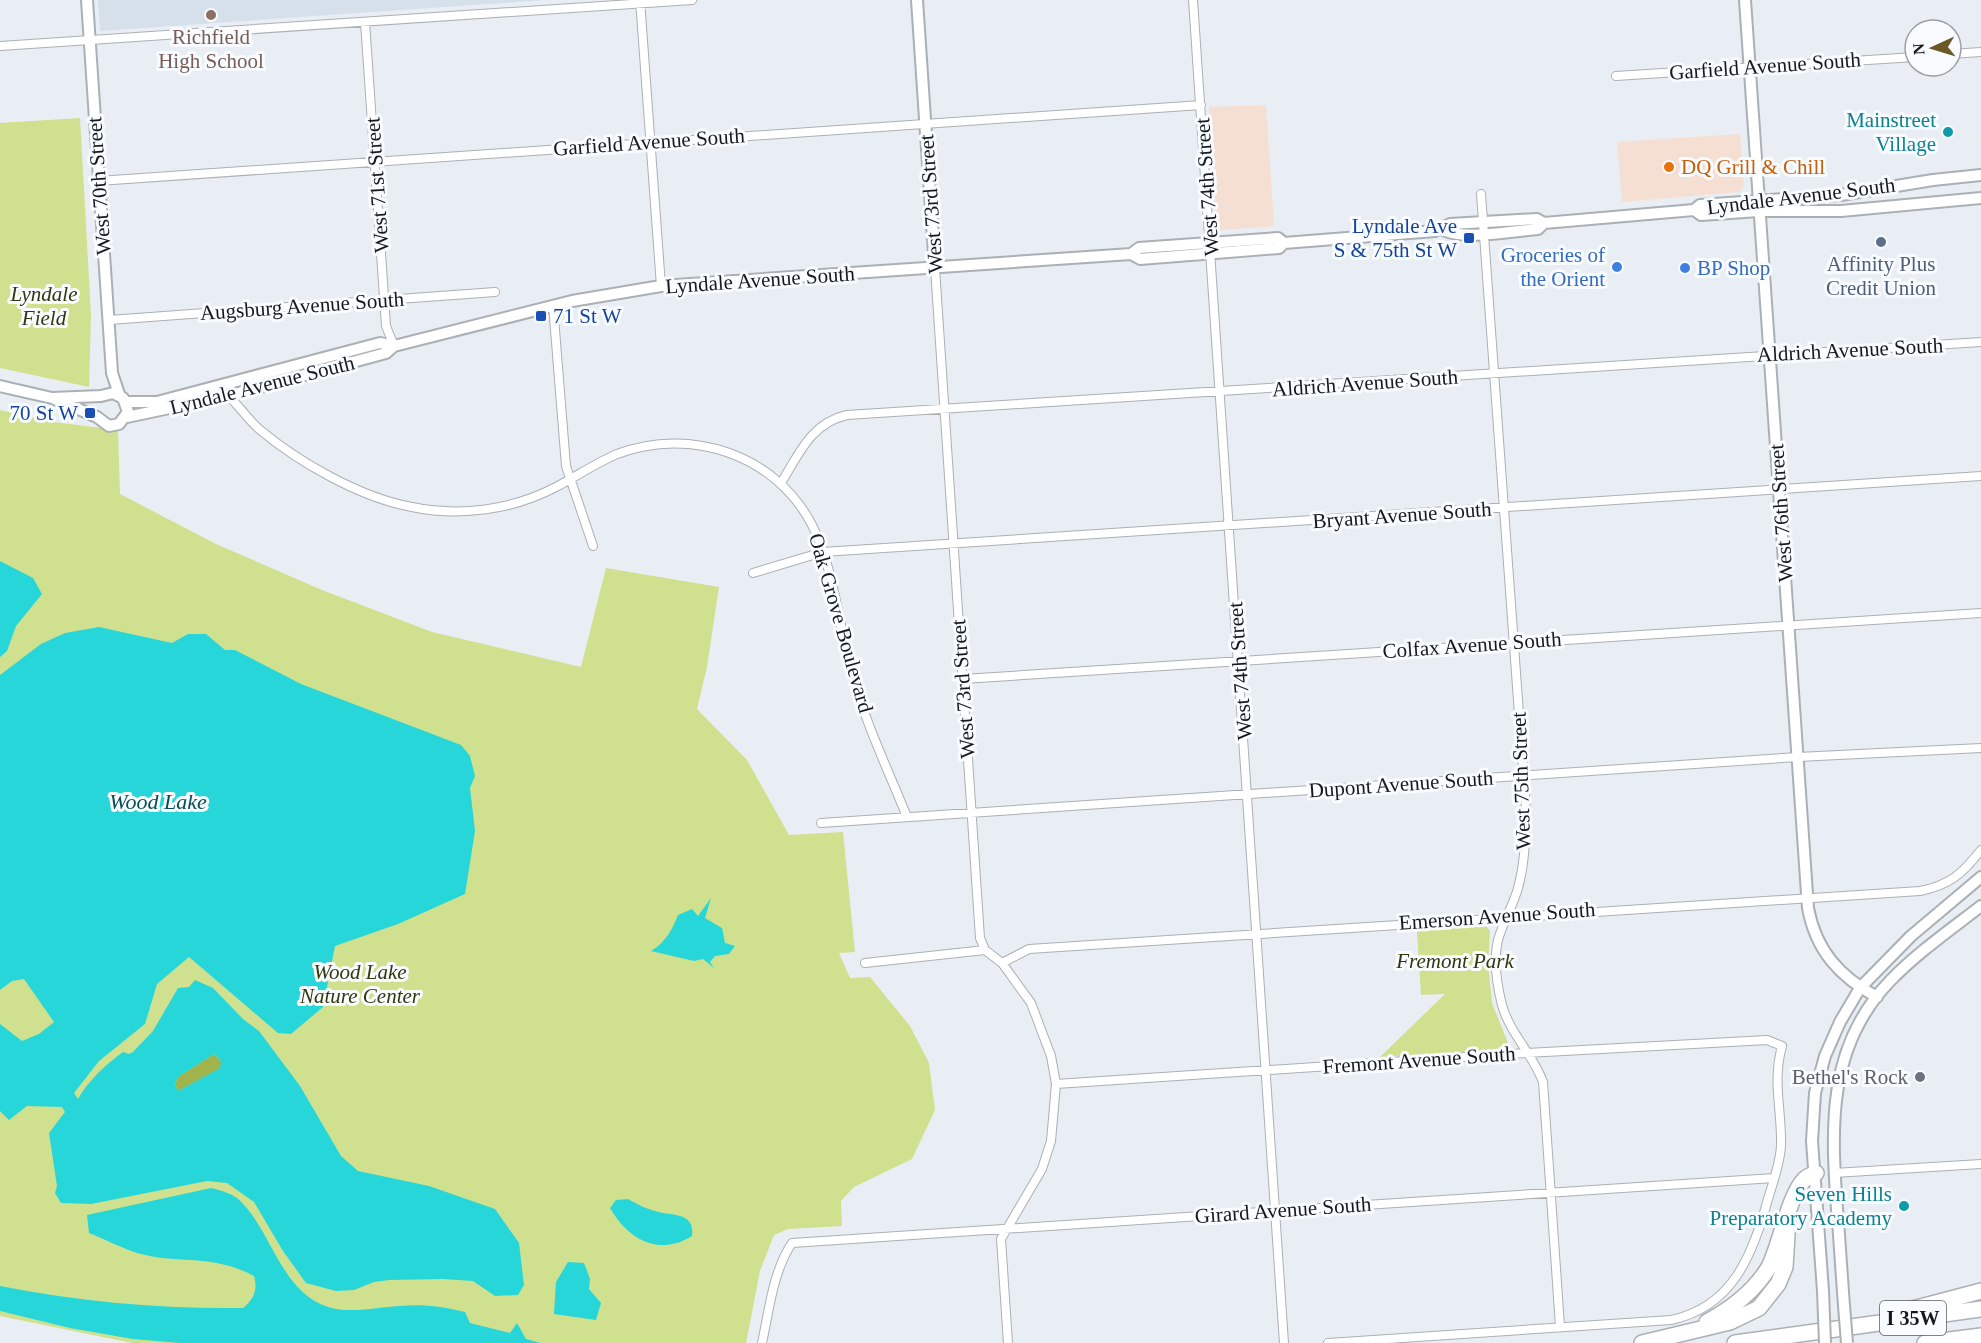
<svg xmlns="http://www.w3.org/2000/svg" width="1981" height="1343" font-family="Georgia,serif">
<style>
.commercial{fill:#f5dfd2}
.built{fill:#d6e0eb}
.green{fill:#cfe08f}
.forest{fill:#a1b34c}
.water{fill:#27d6d8;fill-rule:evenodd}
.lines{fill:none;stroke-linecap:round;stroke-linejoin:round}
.minor-casing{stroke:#abb0b5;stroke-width:10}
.tertiary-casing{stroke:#abb0b5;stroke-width:14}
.secondary-casing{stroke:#abb0b5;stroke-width:14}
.motorway-casing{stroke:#abb0b5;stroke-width:18}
.minor{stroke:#fff;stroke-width:8}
.tertiary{stroke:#fff;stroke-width:10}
.secondary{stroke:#fff;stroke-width:10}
.motorway{stroke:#fff;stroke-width:15}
.tertiary-bridge-casing{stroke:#abb0b5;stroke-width:14;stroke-linecap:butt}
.tertiary-bridge{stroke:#fff;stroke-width:10}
.education-dot{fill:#8d6e63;stroke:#f8fbff;stroke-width:2}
.culture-dot{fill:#0f9aa8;stroke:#f8fbff;stroke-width:2}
.food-dot{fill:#e8710a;stroke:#f8fbff;stroke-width:2}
.transit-dot{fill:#1a4fb4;stroke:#f8fbff;stroke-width:2}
.service-dot{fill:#5c6f8a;stroke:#f8fbff;stroke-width:2}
.shop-dot{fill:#3f7fe0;stroke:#f8fbff;stroke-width:2}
.worship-dot{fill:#6b7280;stroke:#f8fbff;stroke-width:2}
.labels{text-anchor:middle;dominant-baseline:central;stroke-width:6;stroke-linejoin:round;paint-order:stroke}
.shield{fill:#f8fbff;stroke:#5a5c5f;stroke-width:1.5}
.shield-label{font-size:20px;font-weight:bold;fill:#16181a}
.education-label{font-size:21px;fill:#785e54;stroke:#f8fbff}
.street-label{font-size:21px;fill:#16181a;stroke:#f8fbff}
.culture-label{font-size:21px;fill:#0d838f;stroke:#f8fbff;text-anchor:end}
.food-label{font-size:21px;fill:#c56008;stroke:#f8fbff;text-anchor:start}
.transit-label{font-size:21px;fill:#164399;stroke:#f8fbff;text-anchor:end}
.shop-label{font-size:21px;fill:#366cbe;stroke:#f8fbff;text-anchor:end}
.service-label{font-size:21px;fill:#4e5e75;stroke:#f8fbff}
.park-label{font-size:21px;font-style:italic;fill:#31380c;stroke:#f8fbff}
.worship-label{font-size:21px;fill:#5b616d;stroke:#f8fbff;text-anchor:end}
.water-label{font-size:22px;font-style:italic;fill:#075051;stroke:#f8fbff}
</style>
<rect width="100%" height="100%" fill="#e9eef4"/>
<path class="commercial" d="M1266,105L1274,226L1221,230L1217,228L1209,107Z
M1740,134L1744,187L1739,192L1622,202L1617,142Z"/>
<path class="built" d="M98,0H546L100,31Z"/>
<path class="green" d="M80,118L91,315L89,387L0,368V123Z
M0,410L46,421L118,430L120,494L216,544L322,590L432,632L581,667L606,568L719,587L707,667L697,709L747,760L789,835L843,832L855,952L839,953L850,978L870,977L910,1026L929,1063L935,1110L912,1159L854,1187L841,1201L842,1226L788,1229L774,1235L760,1271L746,1343H132L0,1316Z
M1486,926L1490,931L1488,964L1492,1003L1508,1043L1503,1050L1380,1057L1445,994L1421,995L1417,931Z"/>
<path class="forest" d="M214,1054L221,1061V1068L178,1091L175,1084L178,1077Z"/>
<path class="water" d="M0,561L33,578L42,594L16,626L7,651L0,657Z
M99,627L172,643L188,634H206L225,650H235L301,684L461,745L470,756L475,776L470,788L475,831L465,894L398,924L335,946L323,1007L291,1034L278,1033L189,957L157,984L145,1024L99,1061L74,1093L78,1099C88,1081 106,1064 123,1052L129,1054L133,1052L153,1031L178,988L189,987L195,980L213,988L243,1019L259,1031L300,1086L341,1156L358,1171L429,1186L495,1209L519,1243L524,1285L518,1295L495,1296L473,1281L443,1279L389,1280L374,1282L354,1290L336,1291L306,1283L283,1251L254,1202L227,1183L207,1181L91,1204L61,1203L55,1193L57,1186L49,1133L65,1112L62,1107L27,1106L9,1120L0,1111V1024L22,1041L39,1034L54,1022L24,979L12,981L0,990V675L41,644L65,633ZM214,1054L221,1061L220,1068L178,1091L175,1084L178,1077Z
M711,898L705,918L722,928L725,943L735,946L729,954L715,956L710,962L714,968L703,959L694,961L651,951C666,942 672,930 678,915L692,909L698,916Z
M211,1188C220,1190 230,1193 237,1198C271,1227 280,1292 328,1307C351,1314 378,1307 401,1306C424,1304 443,1307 465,1312L470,1323L510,1333L517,1323L526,1339L540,1343H180L133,1339L70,1328L0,1311V1286C81,1302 161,1309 243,1308C254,1299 258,1290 254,1276C211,1253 178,1265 137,1253C121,1248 105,1239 89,1233L87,1215Z
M628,1199C637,1204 648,1210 659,1212C675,1216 695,1213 692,1236C658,1257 628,1239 610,1208L616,1200Z
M568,1262L584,1263L590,1279L589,1289L601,1303L596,1320L554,1314L556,1282Z"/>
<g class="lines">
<defs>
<path id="minor" d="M640,0L661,286
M1193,0L1284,1343
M365,22L386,326L394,346
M0,46L692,0
M1951,54L1981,52
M1616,76L1915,57
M98,181L1201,105
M1481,194L1526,810C1526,837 1525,863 1518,888C1513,906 1503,922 1498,940C1493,960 1497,985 1502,1005C1510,1034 1533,1054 1543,1082L1560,1326
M935,268L980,938L985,950L1002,963L1031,1003L1051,1056L1056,1084L1051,1141L1042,1169L1001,1239L1008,1343
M553,305L566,466L593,546
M109,320L495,292
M217,387C235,398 243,415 259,429C298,462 361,498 412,507C460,517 512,510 556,487C577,476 596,463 617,454C691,426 776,455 812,525C834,568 839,627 852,673C865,722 888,770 907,817
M781,483C799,454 811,423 847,415L1981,342
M753,573L823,552L1981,476
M963,679L1981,613
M821,823L1798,757L1981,748
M865,963L985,950
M1002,963L1029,949L1920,891C1950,885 1962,874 1981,850
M1056,1084L1527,1053L1767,1040L1782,1046C1772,1083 1782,1109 1781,1146C1780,1164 1773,1182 1768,1199C1753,1254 1733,1307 1671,1320L1328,1343
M1834,1173L1981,1164
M762,1343C769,1311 773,1271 792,1243L1774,1178"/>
<path id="tertiary" d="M87,0L112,373L119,394
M917,0L935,268
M1745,0L1808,908C1816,951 1840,977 1877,997
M1823,1291L1812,1141L1815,1093L1825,1056L1840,1022L1860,988L1911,936L1981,877
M1845,1318C1842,1282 1840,1245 1837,1209C1831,1127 1827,1046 1890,981C1917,953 1950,930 1981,906"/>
<path id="secondary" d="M1694,210L1701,215L1759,211H1841L1981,198
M1442,229C1460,241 1515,231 1538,229L1544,223
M1131,254L1139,248L1278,238L1284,243
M0,386L52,398L97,417L109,426L119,424L128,412L123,398L113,393L101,396L52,398
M127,402H157L380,343L394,346L572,301L661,286L1131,254L1140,259L1279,248L1284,243L1435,231L1450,224L1537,219L1544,223L1694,210L1700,205L1841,195L1933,180L1981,175
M127,417L231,395L386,353L394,346"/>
<path id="motorway" d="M1909,1310L1981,1291
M1707,1322C1731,1309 1754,1292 1769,1267C1780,1246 1789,1195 1804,1180C1806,1177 1812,1175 1816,1173
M1642,1343L1730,1322L1759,1308L1778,1284L1785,1267L1788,1218
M1735,1343L1981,1309
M1925,1343L1981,1336"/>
</defs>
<use href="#minor" class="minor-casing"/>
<use href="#tertiary" class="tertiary-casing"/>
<use href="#secondary" class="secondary-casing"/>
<use href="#motorway" class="motorway-casing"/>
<use href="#minor" class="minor"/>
<use href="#tertiary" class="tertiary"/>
<use href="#secondary" class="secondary"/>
<use href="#motorway" class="motorway"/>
<defs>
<path id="tertiary-bridge" d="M1823,1291L1825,1343
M1845,1318L1847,1343"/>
</defs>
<use href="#tertiary-bridge" class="tertiary-bridge-casing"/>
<use href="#tertiary-bridge" class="tertiary-bridge"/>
</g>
<circle class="education-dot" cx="211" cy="15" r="6"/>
<g class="culture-dot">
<circle cx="1948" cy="132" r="6"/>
<circle cx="1904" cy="1206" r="6"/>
</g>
<circle class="food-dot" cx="1669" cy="167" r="6"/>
<g class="transit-dot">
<rect x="1463" y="232" width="12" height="12" rx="3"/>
<rect x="535" y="310" width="12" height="12" rx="3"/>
<rect x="84" y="407" width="12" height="12" rx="3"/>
</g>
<circle class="service-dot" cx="1881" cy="242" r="6"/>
<g class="shop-dot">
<circle cx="1617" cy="267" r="6"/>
<circle cx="1685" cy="268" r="6"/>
</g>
<circle class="worship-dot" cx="1920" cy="1077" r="6"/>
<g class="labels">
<rect class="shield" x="1880" y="1301" width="66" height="34" rx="4.5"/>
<g class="shield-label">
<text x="1913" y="1318">I 35W</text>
</g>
<g class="education-label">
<text x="211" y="37">Richfield<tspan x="211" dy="24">High School</tspan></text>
</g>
<g class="street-label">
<text transform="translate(1765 66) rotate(-4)">Garfield Avenue South</text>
<text transform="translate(649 142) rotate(-4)">Garfield Avenue South</text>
<text transform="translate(377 185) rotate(-94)">West 71st Street</text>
<text transform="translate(99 186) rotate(-94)">West 70th Street</text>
<text transform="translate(1207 187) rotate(-94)">West 74th Street</text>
<text transform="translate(1801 196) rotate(-7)">Lyndale Avenue South</text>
<text transform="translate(931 204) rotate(-94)">West 73rd Street</text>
<text transform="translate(760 280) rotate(-4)">Lyndale Avenue South</text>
<text transform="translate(302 306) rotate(-4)">Augsburg Avenue South</text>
<text transform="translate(1850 350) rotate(-3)">Aldrich Avenue South</text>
<text transform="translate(1365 383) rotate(-4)">Aldrich Avenue South</text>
<text transform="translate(262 385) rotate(-14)">Lyndale Avenue South</text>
<text transform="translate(1781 513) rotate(-94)">West 76th Street</text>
<text transform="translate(1402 515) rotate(-4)">Bryant Avenue South</text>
<text transform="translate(841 623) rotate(74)">Oak Grove Boulevard</text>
<text transform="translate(1472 645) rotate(-4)">Colfax Avenue South</text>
<text transform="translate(1240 671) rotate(-94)">West 74th Street</text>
<text transform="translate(963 689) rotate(-94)">West 73rd Street</text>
<text transform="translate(1521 781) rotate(-92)">West 75th Street</text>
<text transform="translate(1401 784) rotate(-4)">Dupont Avenue South</text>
<text transform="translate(1497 916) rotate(-4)">Emerson Avenue South</text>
<text transform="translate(1419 1060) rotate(-4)">Fremont Avenue South</text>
<text transform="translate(1283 1210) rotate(-4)">Girard Avenue South</text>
</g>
<g class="culture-label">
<text x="1936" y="120">Mainstreet<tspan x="1936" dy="24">Village</tspan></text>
<text x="1892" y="1194">Seven Hills<tspan x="1892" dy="24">Preparatory Academy</tspan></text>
</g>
<g class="food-label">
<text x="1681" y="167">DQ Grill &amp; Chill</text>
</g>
<g class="transit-label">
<text x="1457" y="226">Lyndale Ave<tspan x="1457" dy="24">S &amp; 75th St W</tspan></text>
<text x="553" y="316" text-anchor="start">71 St W</text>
<text x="78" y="413">70 St W</text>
</g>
<g class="shop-label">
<text x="1605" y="255">Groceries of<tspan x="1605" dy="24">the Orient</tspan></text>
<text x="1697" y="268" text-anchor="start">BP Shop</text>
</g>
<g class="service-label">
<text x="1881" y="264">Affinity Plus<tspan x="1881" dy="24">Credit Union</tspan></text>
</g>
<g class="park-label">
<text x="44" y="294">Lyndale<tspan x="44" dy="24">Field</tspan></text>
<text x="1455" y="961">Fremont Park</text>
<text x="360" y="972">Wood Lake<tspan x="360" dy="24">Nature Center</tspan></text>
</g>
<g class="worship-label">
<text x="1908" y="1077">Bethel's Rock</text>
</g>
<g class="water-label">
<text x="158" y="801">Wood Lake</text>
</g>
</g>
<g transform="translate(1933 48) rotate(266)"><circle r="28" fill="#f8fbff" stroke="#9ea0a3" stroke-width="1.5"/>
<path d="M0-4.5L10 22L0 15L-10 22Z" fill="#6c5826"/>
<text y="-9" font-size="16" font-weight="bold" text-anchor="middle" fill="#16181a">N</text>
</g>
</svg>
